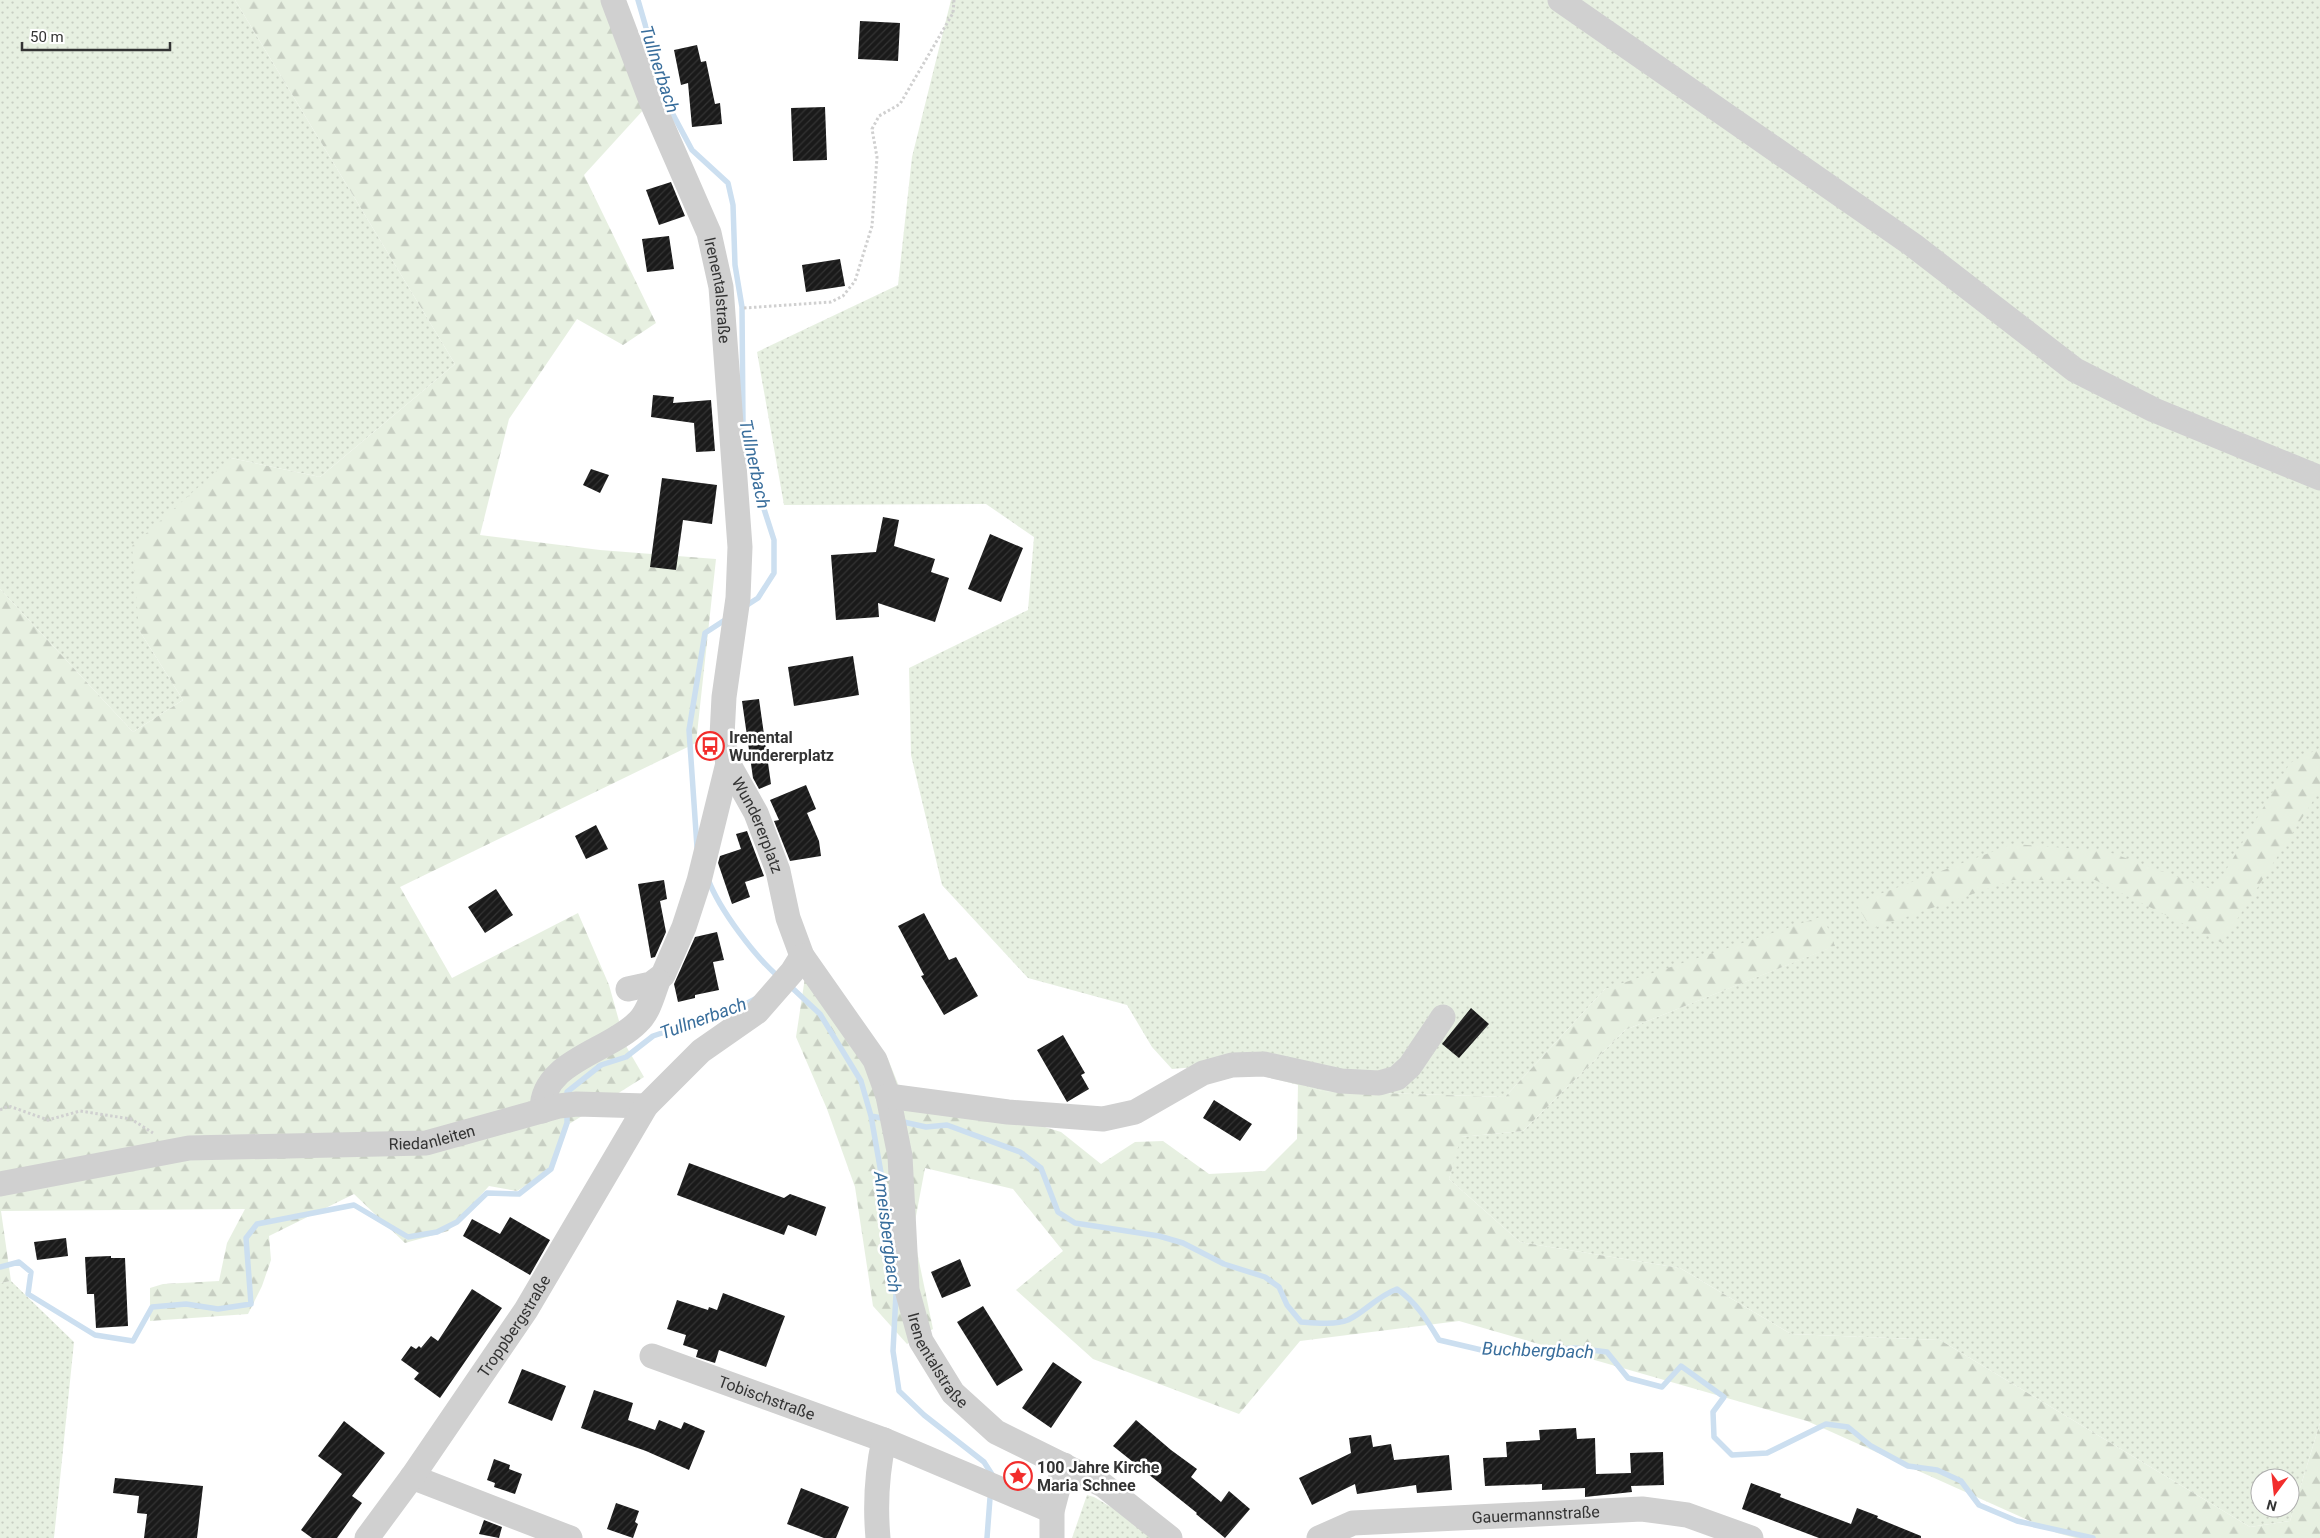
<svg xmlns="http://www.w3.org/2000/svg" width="2320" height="1538" font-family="Roboto,sans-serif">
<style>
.grass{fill:url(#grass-dots);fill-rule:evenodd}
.forest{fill:url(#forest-firs)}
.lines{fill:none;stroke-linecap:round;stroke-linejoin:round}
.stream{stroke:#ccdff0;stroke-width:5.5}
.building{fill:url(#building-hatch)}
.path{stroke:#d0d0d0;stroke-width:3;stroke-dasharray:2.5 2.5;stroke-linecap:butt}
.minor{stroke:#d0d0d0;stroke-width:25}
.labels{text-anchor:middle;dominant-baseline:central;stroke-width:5;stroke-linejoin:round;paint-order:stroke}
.street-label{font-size:16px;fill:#333;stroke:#fff}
.poi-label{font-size:16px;font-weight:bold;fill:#333;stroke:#fff;text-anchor:start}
.water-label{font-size:18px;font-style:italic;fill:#396e9c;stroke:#fff}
</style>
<defs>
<pattern id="grass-dots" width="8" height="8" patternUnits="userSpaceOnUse" patternTransform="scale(1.25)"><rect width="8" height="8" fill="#e7f0e1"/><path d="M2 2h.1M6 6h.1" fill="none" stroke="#c7cec2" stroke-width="1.8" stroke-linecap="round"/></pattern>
<pattern id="forest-firs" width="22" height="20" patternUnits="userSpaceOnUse" patternTransform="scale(1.25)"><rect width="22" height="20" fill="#e7f0e1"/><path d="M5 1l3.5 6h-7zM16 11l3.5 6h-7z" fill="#c7cec2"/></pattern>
<pattern id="building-hatch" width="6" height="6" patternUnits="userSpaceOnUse" patternTransform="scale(1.25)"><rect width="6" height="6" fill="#1a1a1a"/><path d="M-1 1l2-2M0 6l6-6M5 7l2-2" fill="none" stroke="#333"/></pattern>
</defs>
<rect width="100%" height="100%" fill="#fff"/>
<path class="grass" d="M0,0H235L455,364L320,477L231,458L139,630L183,700L133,732L0,589Z
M951,0H2320V1423L2290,1521L2250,1527L1940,1340L1791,1334L1680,1268L1520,1242L1449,1179L1460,1137L1523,1131L1625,1030L1834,946L1605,989L1505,1097L1322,1091L1220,1065L1172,1069L1152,1047L1127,1005L1028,978L942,885L911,755L909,668L1028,610L1034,537L986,504L784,505L757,352L898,285L912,157ZM2260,1478H2290V1508H2260Z
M11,1281L74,1342L54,1538H0V1283Z
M1087,1495L1094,1497L1163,1538H1072Z"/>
<path class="forest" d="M235,0H602L646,107L584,175L656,323L623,345L577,319L509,419L480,535L600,550L716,559L696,743L400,887L452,978L578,913L609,985L626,1046L644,1077L566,1126L550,1171L517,1191L489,1186L448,1231L405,1243L354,1194L269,1236L271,1260L262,1286L248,1314L150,1321V1288L163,1284L219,1281L227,1243L245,1209L1,1211L11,1281L0,1283V589L133,732L183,700L139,630L132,546L231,458L320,477L455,364Z
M2320,748V790L2222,943L2095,880H2013L1871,929L1856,903L2013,844L2106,851L2214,890L2290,763Z
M1823,916L1835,946L1625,1030L1523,1131L1461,1137L1449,1179L1520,1242L1680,1268L1791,1334L1940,1340L2250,1527L2290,1521L2320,1423V1538H2076L2057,1533L1807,1421L1459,1321L1300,1341L1239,1414L1093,1359L1016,1290L1063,1251L1013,1189L925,1168L913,1232L933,1329L907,1344L873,1306L855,1187L827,1109L796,1037L809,951L888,1059L908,1109L1005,1115L1061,1132L1101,1164L1135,1142L1163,1141L1209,1174L1265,1171L1297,1139L1298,1084L1322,1091L1505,1097L1605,989Z"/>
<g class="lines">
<path class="stream" d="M638,0L669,107L692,150L728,183L733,205L735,265L742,307L743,425L755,481L774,540V573L758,598L744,607
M697,847L689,730L705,633L728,618
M708,879C719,909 755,957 780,978
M789,985L820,1014L861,1081L871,1116L890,1224L893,1253
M567,1098V1092L601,1065L626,1057L653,1036L742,1006L757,998
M871,1116L887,1119
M899,1121L926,1127L947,1125L1020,1152L1041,1168L1058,1212L1075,1223L1159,1236L1183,1243L1224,1264L1265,1277L1279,1287L1287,1305L1301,1322C1315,1323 1335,1325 1348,1320C1365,1312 1376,1297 1397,1289C1417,1303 1427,1320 1439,1340L1490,1352L1576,1348L1607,1352L1628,1378L1662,1387L1681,1366L1724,1397L1713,1412L1714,1437L1732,1455L1767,1453L1826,1424L1848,1427L1871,1446L1908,1466L1937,1470L1961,1481L1979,1505L2017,1521L2093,1538
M0,1267L19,1262L31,1272L28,1294L95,1335L133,1341L152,1307L186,1304L218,1309L251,1304L246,1238L257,1224L354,1205L408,1237L437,1232L457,1222L487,1193L519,1194L551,1169L567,1123V1110
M896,1294L893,1351L899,1391L924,1415L984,1462L993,1476
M987,1538L990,1498"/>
</g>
<path class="building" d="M860,21L900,23L898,61L858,59Z
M697,45L701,62L706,61L715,104L720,103L722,124L692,127L688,83L681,85L674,50Z
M825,107L827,160L793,161L791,108Z
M671,182L685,216L659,225L646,190Z
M669,236L674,269L647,272L642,239Z
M840,259L845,286L806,292L802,265Z
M653,395L674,397L673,403L711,400L715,451L696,452L694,423L651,417Z
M591,469L609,475L600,493L583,485Z
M662,478L717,485L712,524L683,520L676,570L650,567Z
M883,517L899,520L894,546L935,559L931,572L949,578L935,622L878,603L879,617L836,620L831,555L876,552Z
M990,534L1023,548L1001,602L968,589Z
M853,656L859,695L794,706L788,667Z
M759,699L771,784L759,789L753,778L742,701Z
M806,785L816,809L807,813L819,841L821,856L790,861L774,821L779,820L770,800Z
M596,825L608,849L586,859L575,836Z
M747,831L764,876L745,882L750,897L732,904L718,863L720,856L741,849L736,834Z
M664,880L667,899L660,901L666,932L655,957L651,958L638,884Z
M496,889L513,915L485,933L468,907Z
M924,913L949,960L956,957L978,996L944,1015L921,976L924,975L898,926Z
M717,932L724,960L713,962L719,990L695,995V998L678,1002L674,984L695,937Z
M1471,1008L1489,1024L1459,1058L1442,1044Z
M1063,1035L1085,1073L1081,1075L1089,1089L1067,1102L1037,1050Z
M1214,1100L1252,1124L1240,1141L1203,1118Z
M689,1163L784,1198L790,1194L826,1207L816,1236L788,1225L784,1235L677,1195Z
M510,1217L550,1240L530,1275L463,1236L472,1219L500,1234Z
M66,1238L68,1256L37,1260L34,1242Z
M111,1256V1258H125L128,1326L96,1328L94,1294H87L85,1257Z
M960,1259L971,1286L942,1298L931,1272Z
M472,1289L502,1308L440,1398L414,1379L419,1373L401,1360L411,1346L416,1349L419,1346L421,1348L431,1336L438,1341Z
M723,1293L785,1316L766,1367L719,1350L715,1363L696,1357L698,1350L683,1345L686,1335L667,1329L677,1300L708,1310L709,1307L717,1310Z
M983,1306L1023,1370L997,1386L957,1322Z
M1053,1362L1082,1382L1051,1428L1022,1408Z
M522,1369L566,1386L552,1421L508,1403Z
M594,1390L633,1403L628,1420L655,1430L659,1420L681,1429L684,1422L705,1431L689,1470L646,1451L581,1428Z
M1136,1420L1171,1450L1197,1469L1191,1477L1221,1502L1229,1491L1250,1509L1225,1538L1196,1514L1197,1513L1113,1446Z
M344,1421L385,1453L352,1496L362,1503L337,1538H312L301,1530L342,1474L318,1456Z
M1576,1428L1577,1439L1595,1438L1596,1474L1631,1473L1630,1453L1663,1452L1664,1485L1631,1486L1632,1492L1585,1497V1488L1542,1490V1484L1485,1486L1483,1458L1507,1457L1506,1442L1540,1440L1539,1430Z
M1371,1435L1373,1447L1391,1444L1394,1460L1449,1455L1452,1490L1417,1493L1416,1485L1357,1494L1355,1484L1312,1505L1299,1478L1351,1453L1349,1438Z
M494,1459L510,1465L509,1469L522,1474L515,1494L494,1487L495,1483L487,1480Z
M115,1478L203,1486L197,1538H144L147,1514L137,1513L139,1496L113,1493Z
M1751,1483L1781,1494L1780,1497L1851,1524L1857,1508L1878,1516L1877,1518L1921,1536V1538H1819L1742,1509Z
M801,1488L849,1507L836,1538H824L787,1524Z
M616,1503L639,1511L635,1522L638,1524L633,1538L607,1529Z
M484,1520L502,1527L499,1538L479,1534Z"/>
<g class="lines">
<path class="path" d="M744,308L831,302L843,296L855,281L872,226L877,157L872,129L879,116L900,104L953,13L954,0
M0,1110L9,1106L48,1120L80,1111L131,1119L153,1133"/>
<g class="minor">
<path id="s1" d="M613,0L650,98L709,233L721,287L740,547L738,598L724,697L722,736L728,763L756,813L778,871L788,918L802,956L875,1060L888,1096L900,1156L907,1290L921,1341L953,1393L996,1432L1103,1485L1170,1538"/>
<path d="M1560,0L1913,245L2075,370L2154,410L2320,478"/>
<path d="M628,989L651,984L663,975L684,927L699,881L728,763"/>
<path d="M888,1096L1008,1112L1103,1119L1135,1112L1203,1073L1232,1065L1264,1064L1341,1081L1379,1083L1397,1078L1410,1066L1443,1017"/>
<path d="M542,1111C541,1061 609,1052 638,1022C649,1012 653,994 658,981"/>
<path id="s2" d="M0,1184L189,1148L426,1143L559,1106L577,1104L646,1106"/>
<path id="s3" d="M652,1356L884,1440"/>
<path d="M412,1477L570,1538"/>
<path id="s4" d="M367,1538L412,1477L526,1310L646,1106L701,1051L757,1012L792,972L802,956"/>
<path d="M878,1538C875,1505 877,1472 884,1440L1052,1511"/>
<path d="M1052,1538V1511L1064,1465"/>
<path id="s5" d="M1319,1538L1353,1523L1642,1509L1687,1515L1751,1538"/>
</g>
</g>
<defs>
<symbol id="bus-ring" viewBox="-11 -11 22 22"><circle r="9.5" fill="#fff" stroke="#f22d2c" stroke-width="1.5"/><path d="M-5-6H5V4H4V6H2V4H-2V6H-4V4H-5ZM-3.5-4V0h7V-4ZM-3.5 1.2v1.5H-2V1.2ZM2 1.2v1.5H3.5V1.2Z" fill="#f22d2c"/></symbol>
<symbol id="sight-ring" viewBox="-11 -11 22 22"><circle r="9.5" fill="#fff" stroke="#f22d2c" stroke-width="1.5"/><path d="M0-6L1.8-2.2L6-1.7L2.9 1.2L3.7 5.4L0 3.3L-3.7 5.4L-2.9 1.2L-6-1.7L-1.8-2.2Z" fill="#f22d2c"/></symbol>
</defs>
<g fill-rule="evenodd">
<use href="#bus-ring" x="694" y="730" width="32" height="32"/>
<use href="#sight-ring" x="1002" y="1460" width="32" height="32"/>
</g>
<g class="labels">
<g class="street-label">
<text stroke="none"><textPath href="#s1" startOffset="310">Irenentalstraße</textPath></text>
<text stroke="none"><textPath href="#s1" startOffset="855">Wundererplatz</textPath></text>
<text stroke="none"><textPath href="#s2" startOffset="436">Riedanleiten</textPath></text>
<text stroke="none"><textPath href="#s4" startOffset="258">Troppbergstraße</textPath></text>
<text stroke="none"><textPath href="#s1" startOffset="1432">Irenentalstraße</textPath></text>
<text stroke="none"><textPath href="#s3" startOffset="122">Tobischstraße</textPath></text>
<text stroke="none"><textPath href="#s5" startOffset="220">Gauermannstraße</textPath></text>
</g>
<g class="poi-label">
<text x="729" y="737">Irenental<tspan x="729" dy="18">Wundererplatz</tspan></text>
<text x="1037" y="1467">100 Jahre Kirche<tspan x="1037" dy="18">Maria Schnee</tspan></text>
</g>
<g class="water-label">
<text transform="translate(660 69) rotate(72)">Tullnerbach</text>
<text transform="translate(755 464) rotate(78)">Tullnerbach</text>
<text transform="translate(703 1018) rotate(-20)">Tullnerbach</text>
<text transform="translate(888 1232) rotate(83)">Ameisbergbach</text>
<text transform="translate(1538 1350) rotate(2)">Buchbergbach</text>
</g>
</g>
<g transform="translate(2275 1493) rotate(195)"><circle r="24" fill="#ffffff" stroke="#adadad"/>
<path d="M0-4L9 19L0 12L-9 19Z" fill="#f22d2c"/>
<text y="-8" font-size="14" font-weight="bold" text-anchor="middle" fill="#333333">N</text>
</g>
<path d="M22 42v8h148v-8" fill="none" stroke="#333333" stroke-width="2.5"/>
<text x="30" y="42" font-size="15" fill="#333333" stroke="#ffffff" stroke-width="4" paint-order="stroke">50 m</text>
</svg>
